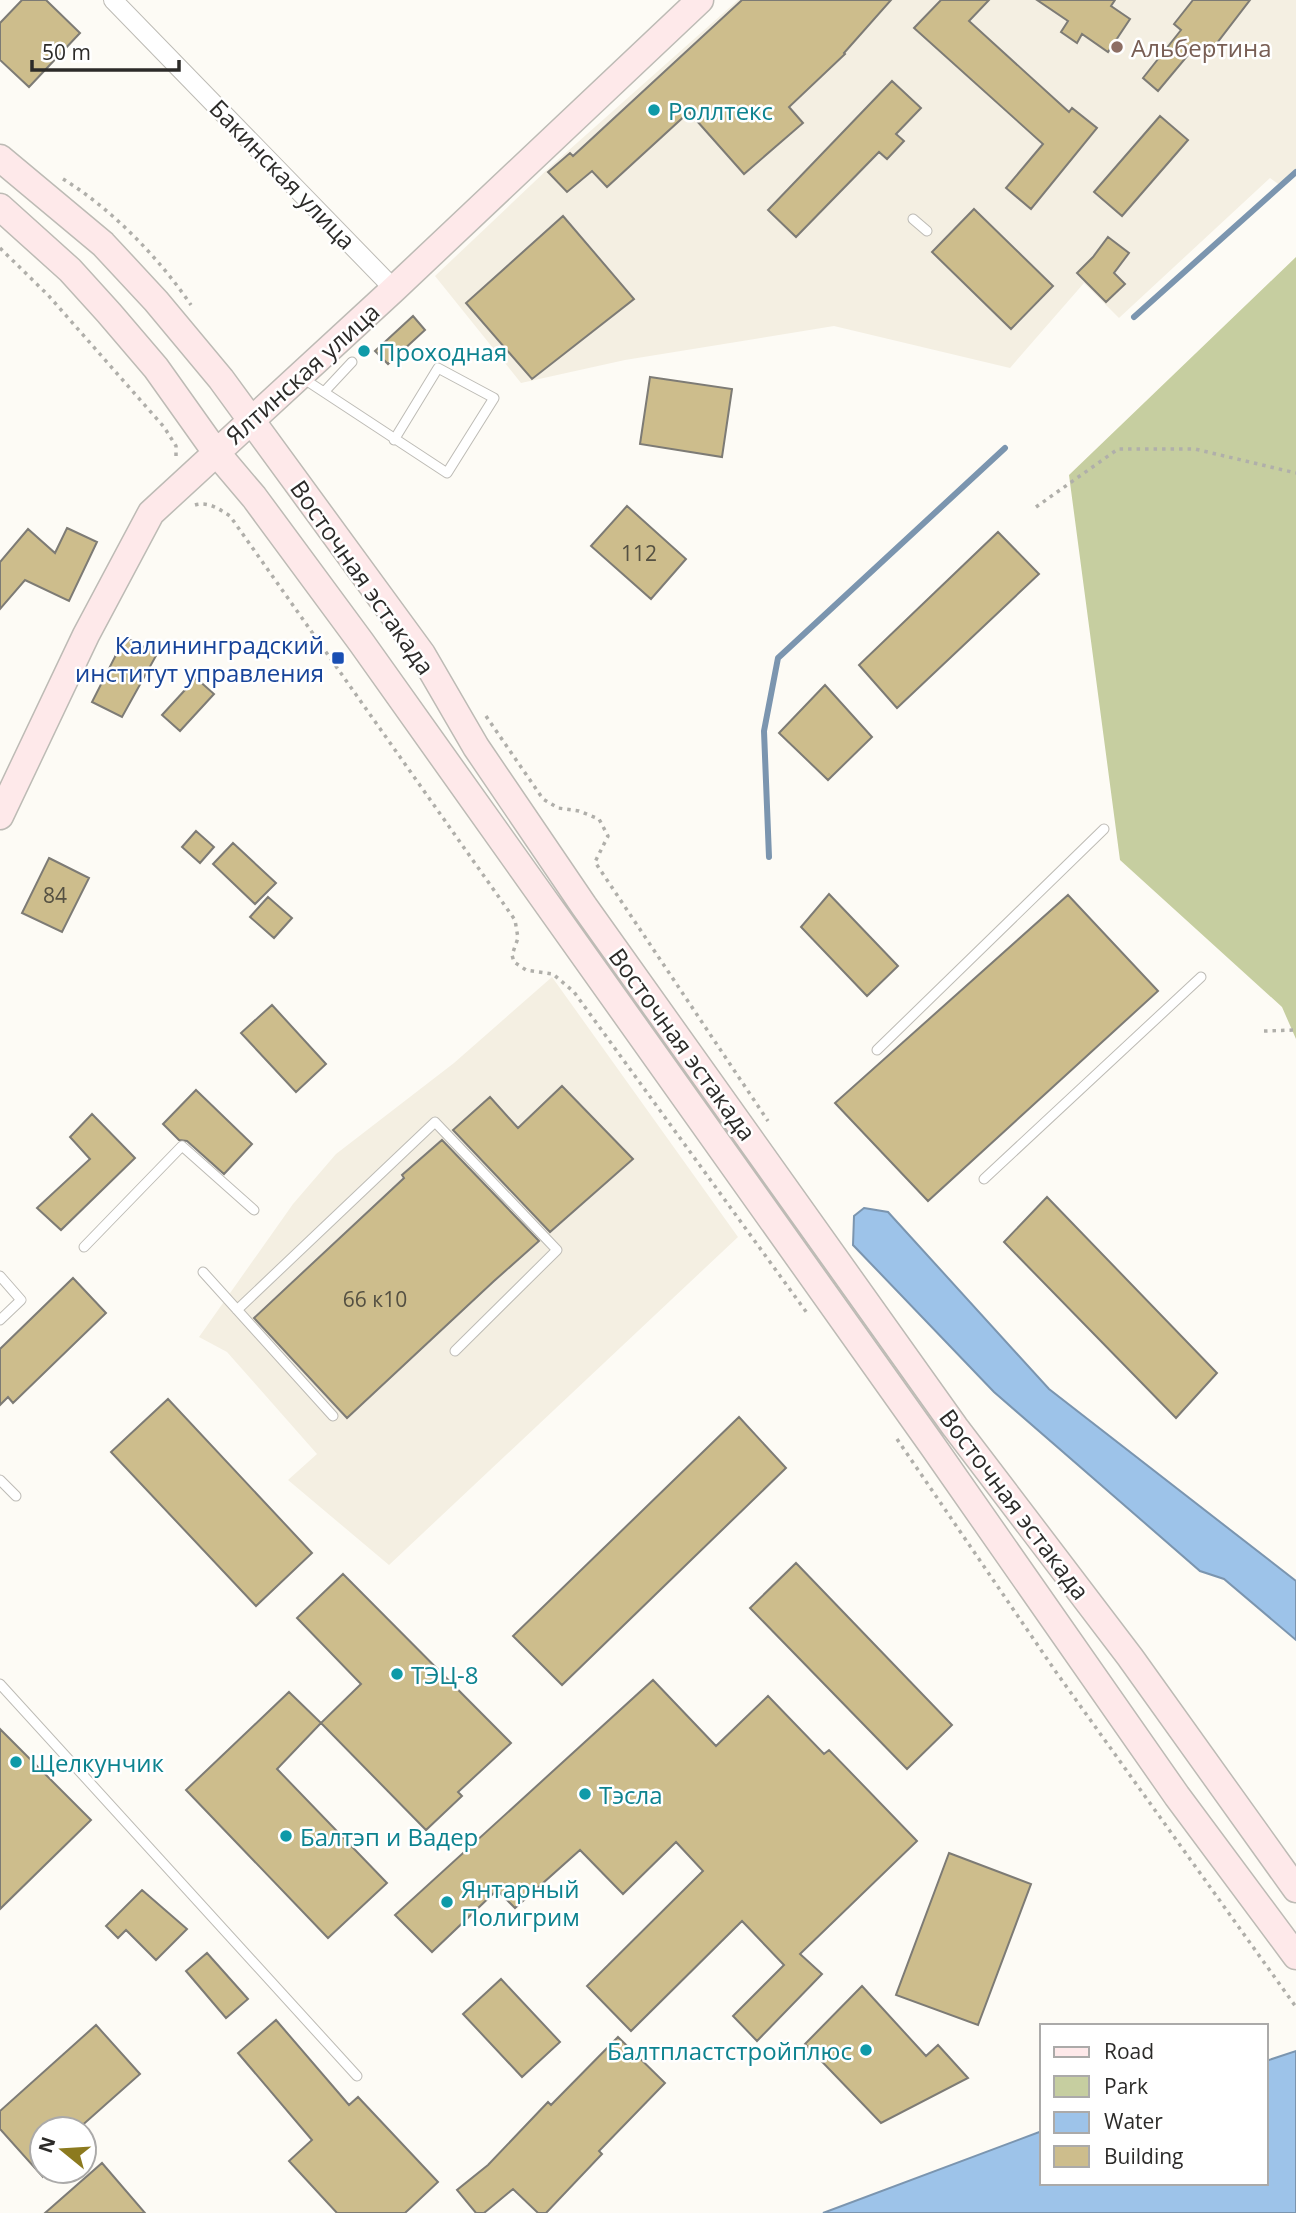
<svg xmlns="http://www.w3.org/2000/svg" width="1296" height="2213" font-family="'Open Sans',sans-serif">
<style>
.built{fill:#f4efe2}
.green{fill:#c6cea0}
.water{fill:#9dc3e9;stroke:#7b95af;stroke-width:2}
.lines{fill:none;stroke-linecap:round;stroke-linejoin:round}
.stream{stroke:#7b95af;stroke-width:6}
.building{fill:#cdbd8c;stroke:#7d7b75;stroke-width:2}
.lane-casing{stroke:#bdbbb5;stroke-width:11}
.street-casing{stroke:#bdbbb5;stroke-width:20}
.secondary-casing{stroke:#bdbbb5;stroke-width:29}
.path{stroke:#b0afaa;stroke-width:3.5;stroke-dasharray:3.5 5;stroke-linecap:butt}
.lane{stroke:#fff;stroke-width:9}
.street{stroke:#fff;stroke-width:18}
.secondary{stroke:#fee9ea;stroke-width:26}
.education-dot{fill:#8d6e63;stroke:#fff;stroke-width:2.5}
.culture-dot{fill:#0f9aa8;stroke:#fff;stroke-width:2.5}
.transit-dot{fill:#1a4fb4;stroke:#fff;stroke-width:2.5}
.labels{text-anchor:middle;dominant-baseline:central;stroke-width:5;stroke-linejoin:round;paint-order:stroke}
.number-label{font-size:21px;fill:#545042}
.education-label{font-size:24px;fill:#785e54;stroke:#fff;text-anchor:start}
.culture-label{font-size:24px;fill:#0d838f;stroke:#fff;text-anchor:start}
.street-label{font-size:24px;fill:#2c2b29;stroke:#fff}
.transit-label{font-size:24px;fill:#164399;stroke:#fff;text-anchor:end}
</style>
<rect width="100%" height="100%" fill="#fdfbf5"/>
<path class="built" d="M738,0H1296V172L1281,186L1270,178L1119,318L1084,283L1010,368L834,326L625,360L521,383L435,276L551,166Z
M552,977L738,1237L389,1565L288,1480L317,1454L227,1352L199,1337L293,1204L336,1154L454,1063Z"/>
<path class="green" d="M1296,257V1039L1282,1007L1120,860L1069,475Z"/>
<path class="water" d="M864,1208L888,1212L1049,1389L1296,1581V1640L1224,1579L1200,1571L994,1392L853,1245L854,1216Z
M1296,2051V2213H823L1042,2131V2183H1266V2061Z"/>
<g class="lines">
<path class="stream" d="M1134,317L1296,172
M769,857L764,731L778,658L1005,448"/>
</g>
<path class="building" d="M22,0H46L80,33L29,87L0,60V23Z
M742,0H891L844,53L845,54L789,107L803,123L744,174L689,112L607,187L592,171L567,192L548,172L570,153L573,156Z
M941,0H989L969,21L1069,112L1072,108L1097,128L1031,209L1006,188L1043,144L914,28Z
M1037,0H1115L1111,6L1130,19L1108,52L1082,34L1077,43L1061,32L1068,21Z
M1193,0H1250L1210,52L1198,43L1158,91L1143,78L1181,30L1174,24Z
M892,81L921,108L896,134L904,141L887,159L879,152L796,237L768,210Z
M1160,116L1188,140L1122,216L1094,192Z
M974,209L1053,286L1011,329L932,252Z
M563,216L634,299L532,379L466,303Z
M1108,237L1129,253L1114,273L1125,284L1106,302L1077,273L1093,257Z
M413,316L425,330L388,364L375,351Z
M650,377L732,389L722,457L640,444Z
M627,506L686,559L651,599L591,546Z
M67,528L97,542L69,601L25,580L0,609V562L28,529L55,553Z
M998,532L1039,574L897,708L859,665Z
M125,637L157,654L122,717L92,702Z
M196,678L214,694L180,731L162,715Z
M825,685L872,737L828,780L779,733Z
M196,831L214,847L200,863L182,847Z
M233,843L276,883L255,904L213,864Z
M49,858L89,878L62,932L22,913Z
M829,894L898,966L867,996L801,927Z
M1068,895L1158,991L928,1201L835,1103Z
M268,897L292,918L274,938L250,917Z
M272,1005L326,1064L296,1092L241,1033Z
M562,1086L633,1159L550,1232L453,1130L490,1097L518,1128Z
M196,1090L252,1144L224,1174L187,1141L179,1140L163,1124Z
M92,1114L135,1158L61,1230L37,1208L90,1159L70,1137Z
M442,1140L539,1241L494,1281L347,1418L254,1318L404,1178L402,1175Z
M1047,1197L1217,1373L1176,1418L1004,1242Z
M73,1278L106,1313L13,1403L8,1397L0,1405V1349Z
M168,1399L312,1553L256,1606L111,1452Z
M739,1417L786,1468L562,1685L513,1636Z
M796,1563L952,1725L907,1769L750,1608Z
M343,1574L511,1743L458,1792L462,1796L426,1830L321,1723L361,1684L297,1618Z
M653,1680L716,1746L768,1696L824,1754L829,1750L917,1841L800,1954L822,1974L757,2041L733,2016L784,1965L742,1921L631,2031L587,1986L703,1871L676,1842L623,1894L580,1850L515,1908L497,1890L432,1952L395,1915Z
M289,1692L321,1723L277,1769L387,1883L328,1938L186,1790Z
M0,1729L91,1820L0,1909Z
M949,1853L1031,1884L978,2025L896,1995Z
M142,1890L187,1929L156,1960L126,1930L118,1938L106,1926Z
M207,1953L248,1999L226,2018L186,1971Z
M501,1979L560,2042L522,2077L463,2014Z
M862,1986L926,2056L938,2045L968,2078L881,2123L805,2044Z
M276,2020L349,2105L358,2097L438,2182L405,2213H337L289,2161L312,2140L238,2053Z
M96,2025L140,2074L78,2129H42V2176L0,2129V2111Z
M618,2037L665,2083L599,2151L602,2154L546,2213H538L513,2189L484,2213H476L457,2190L488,2165L548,2102L551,2105Z
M102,2163L145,2213H45Z"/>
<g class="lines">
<defs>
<path id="lane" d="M913,219L927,231
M301,377L447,473L494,398L438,368L394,440
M324,392L352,362
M877,1050L1104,829
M984,1179L1201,977
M84,1247L182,1146L254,1210
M203,1272L333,1416
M0,1276L21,1300L0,1320
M237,1310L435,1122L557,1250L455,1351
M0,1480L16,1496
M0,1684L357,2076"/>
<path id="street" d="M113,0L394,289"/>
<path id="secondary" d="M0,158L103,244L156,301L221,379L422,654L476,747L584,906L955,1427L1130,1657L1296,1889
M0,207L70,270L109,313L156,368L215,451L254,497L361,642L932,1445L1177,1796L1296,1956
M0,816L86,635L151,513L394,289L700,0"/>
</defs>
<use href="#lane" class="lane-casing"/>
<use href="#street" class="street-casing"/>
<use href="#secondary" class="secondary-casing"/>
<path class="path" d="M63,179C112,209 159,258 191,305
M0,248L48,295L164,427L176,446V459
M195,505C208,501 219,509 230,516L515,920L518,938L512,955L514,962L526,970L553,974L574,992L807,1313
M1036,507L1118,449H1195L1296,473
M486,716L543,799L558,808L579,811L599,819L608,836L595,862L768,1121
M1264,1031L1296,1030
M897,1439L1056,1672L1296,2007"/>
<use href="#lane" class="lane"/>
<use href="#street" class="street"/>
<use href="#secondary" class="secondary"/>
</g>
<circle class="education-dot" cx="1117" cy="47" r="7"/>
<g class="culture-dot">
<circle cx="654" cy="110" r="7"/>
<circle cx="364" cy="351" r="7"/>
<circle cx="397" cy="1674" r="7"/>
<circle cx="16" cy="1762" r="7"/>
<circle cx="585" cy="1794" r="7"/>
<circle cx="286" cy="1836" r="7"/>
<circle cx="447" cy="1902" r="7"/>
<circle cx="866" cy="2050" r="7"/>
</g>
<rect class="transit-dot" x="331" y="651" width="14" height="14" rx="3.5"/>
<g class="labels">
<g class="number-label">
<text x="639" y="553">112</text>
<text x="55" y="895">84</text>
<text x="375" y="1299">66 к10</text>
</g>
<g class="education-label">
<text x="1131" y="47">Альбертина</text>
</g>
<g class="culture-label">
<text x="668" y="110">Роллтекс</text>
<text x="378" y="351">Проходная</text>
<text x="411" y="1674">ТЭЦ-8</text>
<text x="30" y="1762">Щелкунчик</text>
<text x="599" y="1794">Тэсла</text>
<text x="300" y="1836">Балтэп и Вадер</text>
<text x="461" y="1888">Янтарный<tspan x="461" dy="28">Полигрим</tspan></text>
<text x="852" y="2050" text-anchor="end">Балтпластстройплюс</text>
</g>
<g class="street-label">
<text transform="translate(283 174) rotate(46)">Бакинская улица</text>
<text transform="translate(302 373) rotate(-42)">Ялтинская улица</text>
<text transform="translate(363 577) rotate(55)">Восточная эстакада</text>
<text transform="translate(683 1044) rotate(54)">Восточная эстакада</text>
<text transform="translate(1015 1504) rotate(53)">Восточная эстакада</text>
</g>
<g class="transit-label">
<text x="324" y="644">Калининградский<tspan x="324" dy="28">институт управления</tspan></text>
</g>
</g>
<rect x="1040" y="2024" width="228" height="161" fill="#ffffff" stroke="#abaaa9" stroke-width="2"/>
<rect x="1054" y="2047" width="35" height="10" fill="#fee9ea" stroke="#abaaa9" stroke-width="2"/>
<text x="1104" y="2059" font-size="21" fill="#2c2b29">Road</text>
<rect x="1054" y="2076" width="35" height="21" fill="#c6cea0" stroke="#abaaa9" stroke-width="2"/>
<text x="1104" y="2094" font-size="21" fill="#2c2b29">Park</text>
<rect x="1054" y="2112" width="35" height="21" fill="#9dc3e9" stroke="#abaaa9" stroke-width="2"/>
<text x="1104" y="2129" font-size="21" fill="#2c2b29">Water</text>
<rect x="1054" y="2146" width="35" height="21" fill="#cdbd8c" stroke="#abaaa9" stroke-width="2"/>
<text x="1104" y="2164" font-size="21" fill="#2c2b29">Building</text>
<g transform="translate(63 2150) rotate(288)"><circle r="33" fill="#ffffff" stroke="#abaaa9" stroke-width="2"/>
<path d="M0-5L12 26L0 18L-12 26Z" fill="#8c7a1f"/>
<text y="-10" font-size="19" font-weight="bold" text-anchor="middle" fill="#2c2b29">N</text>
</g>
<path d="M32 60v10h147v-10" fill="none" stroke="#2c2b29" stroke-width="3.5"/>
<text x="42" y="60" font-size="21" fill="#2c2b29" stroke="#ffffff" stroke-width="5" paint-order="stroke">50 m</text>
</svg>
